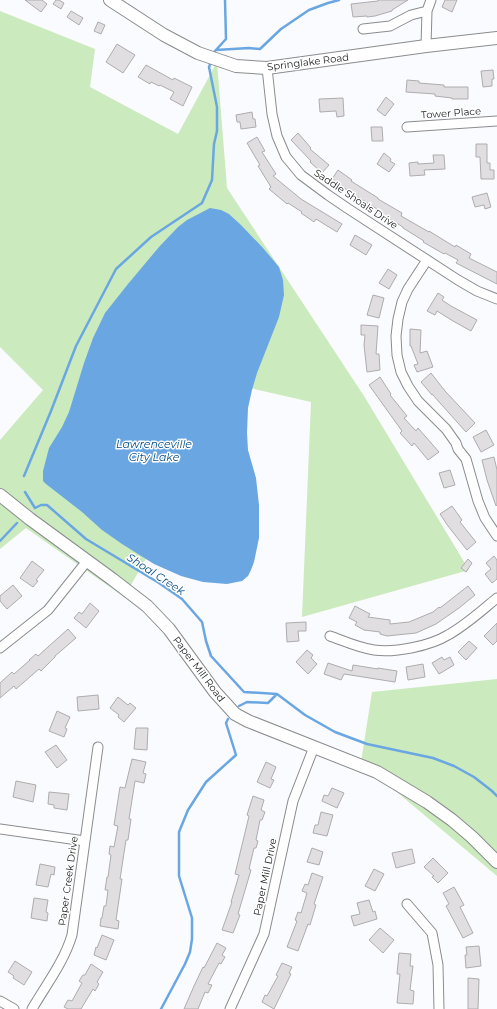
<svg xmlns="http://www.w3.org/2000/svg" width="497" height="1009" font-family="Montserrat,sans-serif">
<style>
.green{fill:#cbeabe}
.water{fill:#6aa7e2}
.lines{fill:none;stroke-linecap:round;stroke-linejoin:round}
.stream{stroke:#6aa7e2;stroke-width:2.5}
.building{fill:#e0dee0;stroke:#aeacae}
.minor-casing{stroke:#8b8c8e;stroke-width:11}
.tertiary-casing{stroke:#8b8c8e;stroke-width:14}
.minor{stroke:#fff;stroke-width:9}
.tertiary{stroke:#fff;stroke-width:12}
.labels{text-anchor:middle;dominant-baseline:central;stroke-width:3;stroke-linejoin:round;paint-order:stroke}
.street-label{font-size:10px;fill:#1d1e1f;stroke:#fff}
.water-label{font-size:11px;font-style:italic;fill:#064e84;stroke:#fff}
</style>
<rect width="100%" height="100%" fill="#fafbfe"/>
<path class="green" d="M0,11L95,49L90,87L178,134L217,62L227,188L364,396L469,570L302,617L311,402L172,370L147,557L124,597L26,528L0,549V440L43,390L0,347Z
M497,679V876L361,762L372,692Z"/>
<path class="water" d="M210,208L221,210L229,214L241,225L263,248L279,267L283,280L284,295L279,317L257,373L252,390L248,408L247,433L248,450L256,478L259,505V538L254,562L251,570L248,576L242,581L227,584L203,582L181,576L154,564L122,544L102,530L82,512L46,484L43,481V471L49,448L62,427L69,412L84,363L93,338L105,313L128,284L159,247L178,227L187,220Z"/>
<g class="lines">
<path class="stream" d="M216,50L249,48L260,49L281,29L309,10L328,3L339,0
M215,51L226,39L225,0
M24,476L51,411L76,346L116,269L151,237L202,203L212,180L214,144L217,131V107L209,67L211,62
M25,492L35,508L41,505H47L86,539L159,583L182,599L202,622L206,641L211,656L244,692L277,694L305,715L335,732L367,744L433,758L454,766L474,777L492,791L497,796
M0,541L17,523
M239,706L247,702L268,703L277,694
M161,1009L185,964L190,952L192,939V918L179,876V832L188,810L206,782L236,755L226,723L228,719"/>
</g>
<path class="building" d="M25,0H42L47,4L41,12Z
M56,0H59L64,3L61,9L53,4Z
M378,0H408L392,10V11L375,16L367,17V16L353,17L351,4L378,1Z
M445,0H457L452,12L442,7Z
M71,11L83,18L79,25L67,17Z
M98,22L105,25L101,34L94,31Z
M117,44L135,55L123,73L106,62Z
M146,65L173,80L174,78L192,87L183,106L170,99L174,92L160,85L159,86L151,82L150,84L138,77Z
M493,70L494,79H492V86L483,87L481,71Z
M407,80L419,81V83L444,85V87H468V99H452V98L435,96V94L406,92Z
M386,97L394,104L385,116L377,110Z
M343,98L344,116L337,117L336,111L320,112L319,99Z
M252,112L253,119H255L256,127L241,129L240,122H237L236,115Z
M371,127H382L383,141H372Z
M298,133L311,148L310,149L329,165L322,173L310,162L311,161L291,140Z
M257,137L265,151L262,152L276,174L273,176L301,199L342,224L337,232L316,219L314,222L301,213L302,212L288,203L287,204L269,189L271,187L258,166L260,165L247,143Z
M476,144H487V163H490V170H494V179H481L480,157H476Z
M384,153L391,159L390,161L395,164L389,172L377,164Z
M433,155H444L445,169L424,170L425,175L410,176L409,163L418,162V164L434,163Z
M338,170L352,180L351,181L378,198V199L402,213L401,216L429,232V231L455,247L456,245L471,254L469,258L497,272V284L456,263L458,260L445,253L444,254L423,242L424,241L403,228V227L376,211L377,209L351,193L332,179Z
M487,193L491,207L485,209L484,205L475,207L472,197Z
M355,235L372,245L366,255L350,245Z
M388,269L397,275L389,289L379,283Z
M438,293L444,297L442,300L451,306L477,320L471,331L453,321L437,311L435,315L427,311Z
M373,295L384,298L379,318L367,315Z
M361,325L378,326L376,354H379L380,370L367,372L364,345L365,335H361Z
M410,329L421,330L420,353L427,351L433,367L417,372L414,365L418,364L411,346H410Z
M431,373L445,391L475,423L466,432L432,394V395L421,382Z
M380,377L391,394L390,395L407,416L404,418L416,431L418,428L439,452L428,460L414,443L412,446L400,433L402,431L369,385Z
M486,430L494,445L481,452L473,437Z
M494,457L497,470V505L496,506L487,480L482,460Z
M450,470L455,485L444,488L439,473Z
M452,506L462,520L460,522L476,542L467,550L448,526L440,514Z
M494,556L497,560V579L492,583L485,574L491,569L486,563Z
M468,559L472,563L466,572L461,568Z
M32,561L44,570L36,580L38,581L33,587L20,578Z
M13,585L22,596L7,609L0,601V596Z
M468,586L475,595L459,608L436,624L416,633L387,636L380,634V632L364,630L355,625L357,622L349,618L355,606L370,614L368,617L390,620V624L409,622L433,612L439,607L440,608Z
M90,603L99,611L86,628L74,618L79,612L82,614Z
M306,622V631H298L299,641L287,642L286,623Z
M497,623V641L493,645L484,636Z
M68,629L76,638L55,656V657L41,671L39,669L16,689L14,686L0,698V683L12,672L14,674L30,660H29L36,654L38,656Z
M469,641L477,648L466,660L458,652Z
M307,650L313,655L311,658L317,664L308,674L296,662Z
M442,657L444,660L450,657L454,665L439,674L432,663Z
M328,663L352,671L353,665L378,669V668L397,671L395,682L344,674L341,680L324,674Z
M423,664L425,677L408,680L406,667Z
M98,695L99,709L78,711L77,697Z
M118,697L128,705L130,703L136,708L124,722L118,717L119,715L110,708Z
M57,711L70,717L65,728L67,729L64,737L49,731Z
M136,728H148L147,750L134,749Z
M56,745L67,760L57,768L45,752Z
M132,759L146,762L143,773L146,774L144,783L135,781L129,819H131L128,840H126L120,879H122L116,920L119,921L118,929L100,926L101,918H102L104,906H106L108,890H105L107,877H108L111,855L109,854L110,846L114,847L118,826L114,825L120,787L125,788Z
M266,762L276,767L271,779L274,780L270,788L257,782Z
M16,781L36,785L33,802L13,797Z
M332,788L344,793L337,808L322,801L324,795L328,796Z
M49,792L69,794L67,810L54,808V805L48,804Z
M253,796L264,800L261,810L265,812L262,820H260L256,840L258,841L256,848H254L249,869L251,870L238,914L240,915L233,933L222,930L232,902H231L239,875L235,874L249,816L247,815Z
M321,812L333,815L327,836L313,833L315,825H318Z
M312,848L323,852L319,865L307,862Z
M412,849L415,863L396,868L392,853Z
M433,858L448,873L438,883L432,877L434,876L424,867Z
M40,864L55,867L54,875L51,874L48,887L36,885Z
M374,869L384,874L375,891L365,886Z
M312,873L323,877L314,904L316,905L310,925L308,924L298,951L287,947L297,921L295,920L298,912L301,913L307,893L302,891L305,884L308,885Z
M454,887L464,905L460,907L473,933L463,938L446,906L449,904L443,893Z
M34,898L48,900L46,912L48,913L47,921L31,918Z
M369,900L373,912L375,911L377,919L354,926L351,916L360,914L357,903Z
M380,928L394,940L383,953L369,940Z
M102,935L114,940L106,960L94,955L96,947L97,948Z
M217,943L226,948L222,955L225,957L221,964L219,963L208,984L212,985L208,993L205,992L198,1009H184L194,986L203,967L204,968Z
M479,946L481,966L466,968L465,955H467L466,947Z
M399,953L411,954L410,966H413L410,990L414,991L413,1004L397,1003L400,974H397Z
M15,961L32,972L24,985L13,978L14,976L8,972Z
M282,963L292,967L289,973L291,974L274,1009L262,1002L265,995L267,996L278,976L276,975Z
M91,964L103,972L97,982L99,984L95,991L93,989L81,1009H68L64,1007L68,1000L72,1001L82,983L79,981L83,975H85Z
M468,978L479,979L478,1009H468Z"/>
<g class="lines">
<defs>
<path id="minor" d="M363,29L390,26L411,15L427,11
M426,46L427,11L431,0
M267,68L272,114L277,136L286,157L301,175L328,195L347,208L458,280L477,291L497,299
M407,127L497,121
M427,260L408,289L402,302L398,319L396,336L397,355L401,372L408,386L418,401L446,429L456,443L458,449L466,459L478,501L485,518L497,536
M330,636C344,641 359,648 374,650C395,653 430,646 448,635C466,625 481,611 497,598
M0,648L48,610L87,561
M0,829L85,841
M407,904L432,933L438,965L439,1009
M0,1001L14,1009
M32,1009C46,985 64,962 72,935L98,747
M230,1009L264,934L293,801L314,747"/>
<path id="tertiary" d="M110,0L164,35L198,53L236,66L267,68L426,46L497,38
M0,495L30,519L112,579L147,606L169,629L215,692L235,714L248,721L377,772L427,802L452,820L472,837L497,862"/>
</defs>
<use href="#minor" class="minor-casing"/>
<use href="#tertiary" class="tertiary-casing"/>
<use href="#minor" class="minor"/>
<use href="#tertiary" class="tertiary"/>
</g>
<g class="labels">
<g class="street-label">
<text transform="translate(308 62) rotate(-7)">Springlake Road</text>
<text transform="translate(451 113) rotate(-4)">Tower Place</text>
<text transform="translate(356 199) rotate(34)">Saddle Shoals Drive</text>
<text transform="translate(199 669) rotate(53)">Paper Mill Road</text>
<text transform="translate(265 877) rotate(-78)">Paper Mill Drive</text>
<text transform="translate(68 881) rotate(-82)">Paper Creek Drive</text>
</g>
<g class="water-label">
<text x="154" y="444">Lawrenceville<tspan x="154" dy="13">City Lake</tspan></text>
<text transform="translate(156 574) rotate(33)">Shoal Creek</text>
</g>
</g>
</svg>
